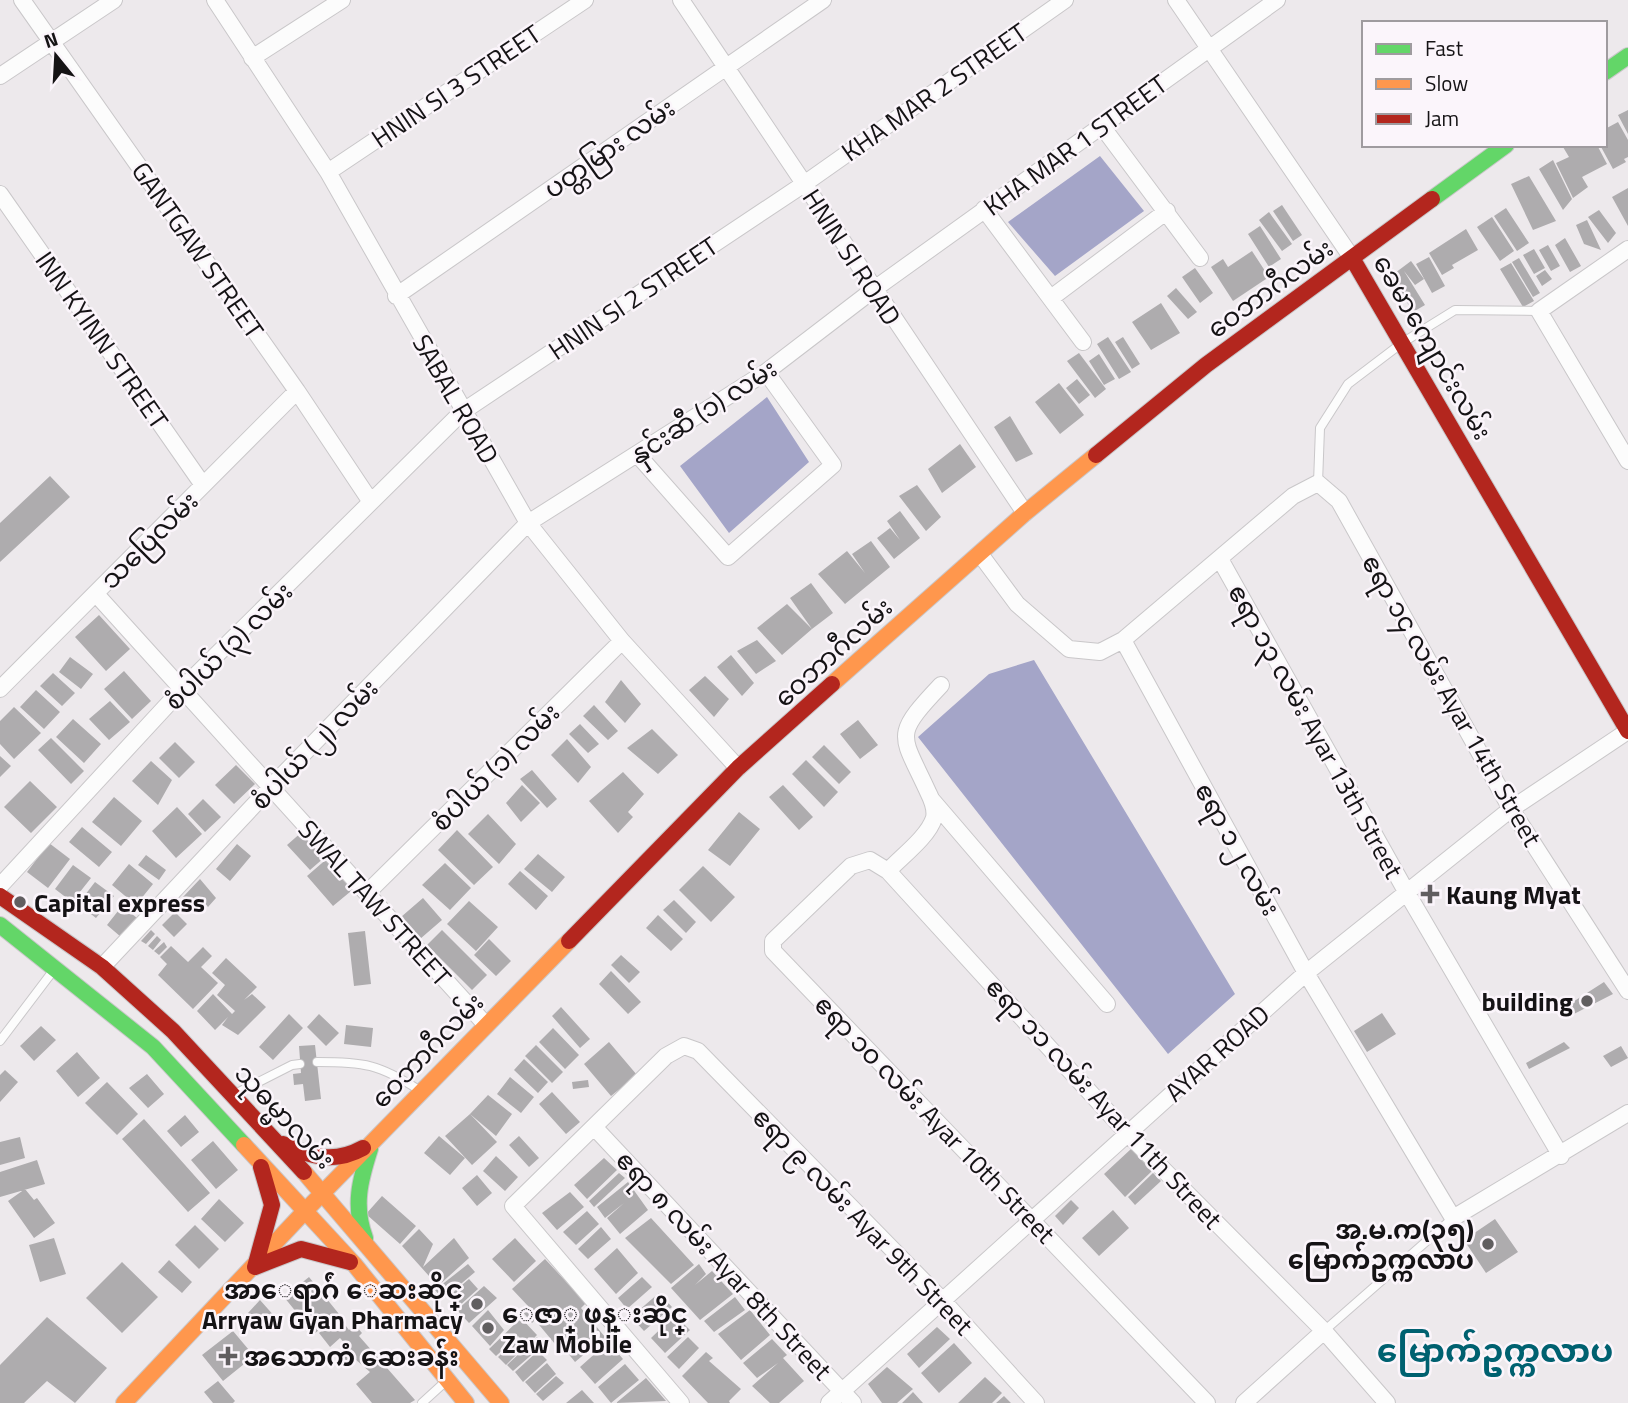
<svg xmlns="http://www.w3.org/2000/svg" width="1628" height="1403" font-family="'Titillium Web','Noto Sans Myanmar',sans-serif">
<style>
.water{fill:#a4a5c8}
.building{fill:#aeacae}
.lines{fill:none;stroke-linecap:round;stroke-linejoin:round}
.lane-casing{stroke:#c9c7c9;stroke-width:10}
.street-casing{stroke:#c9c7c9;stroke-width:18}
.fast-casing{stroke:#c9c7c9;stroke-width:18}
.slow-casing{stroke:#c9c7c9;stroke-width:18}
.jam-casing{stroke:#c9c7c9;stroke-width:18}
.lane{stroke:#fcfcfc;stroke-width:8}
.street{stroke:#fcfcfc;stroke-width:16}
.fast{stroke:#63d668;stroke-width:16}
.slow{stroke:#ff974d;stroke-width:16}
.jam{stroke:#b3261e;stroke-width:16}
.poi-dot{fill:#615e60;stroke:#fbf5fb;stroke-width:2.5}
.labels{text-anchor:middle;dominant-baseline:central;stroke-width:5;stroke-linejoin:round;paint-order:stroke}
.street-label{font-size:26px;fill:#151315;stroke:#fbf5fb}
.poi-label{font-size:26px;font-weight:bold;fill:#151315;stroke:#fbf5fb;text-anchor:start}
.district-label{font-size:33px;font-weight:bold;fill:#006170;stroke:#fbf5fb}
</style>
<rect width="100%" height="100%" fill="#ede9ec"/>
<path class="water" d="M1100,156L1144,211L1055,276L1008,222Z
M767,397L809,462L729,533L680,466Z
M1034,660L1235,994L1168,1054L918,737L989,674Z"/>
<path class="building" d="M1628,110V134L1618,115Z
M1618,122L1628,140V157L1624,159L1626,162L1613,169L1600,145H1605V129Z
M1568,145H1597L1607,164L1582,177L1588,187L1573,198L1556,163L1569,157L1563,147Z
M1553,160L1572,199L1563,210L1539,169Z
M1529,176L1556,221L1533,230L1511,184Z
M1628,188V226L1612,197Z
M1282,205L1302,235L1293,241L1273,211Z
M1506,208L1529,243L1517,251L1494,216Z
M1599,210L1616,233L1608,243L1588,217Z
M1269,212L1292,244L1282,251L1259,220Z
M1492,217L1514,251L1500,261L1477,227Z
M1587,220L1601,250L1584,244L1576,225Z
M1260,226L1281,259L1269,267L1248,234Z
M1466,229L1478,250L1452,265L1454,268L1442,275L1429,253Z
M1565,238L1581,266L1570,272L1555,245Z
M1548,245L1560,266L1551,271L1539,250Z
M1534,249L1545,268L1534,274L1523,255Z
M1252,251L1269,277L1233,301L1211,267L1223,259L1228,267Z
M1429,257L1445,286L1432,293L1416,264Z
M1519,258L1540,293L1533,297L1512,262Z
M1411,261L1424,279L1415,285L1404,271L1425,305L1413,312L1391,276Z
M1511,263L1534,301L1523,307L1500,269Z
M1195,268L1213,293L1200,303L1182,277Z
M1545,270L1552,279L1542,286L1536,276Z
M1176,288L1197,312L1188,319L1167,296Z
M1161,303L1180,333L1151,350L1132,322Z
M1108,337L1131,372L1119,379L1097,344Z
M1123,337L1140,364L1132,369L1115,342Z
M1079,353L1106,389L1095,398L1067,361Z
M1099,354L1115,379L1104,385L1089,361Z
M1077,379L1090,395L1079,404L1066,388Z
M1059,383L1084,415L1060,434L1035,402Z
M1010,416L1033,454L1016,462L994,427Z
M960,444L976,467L942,493L928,469Z
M50,476L70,497L0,562V523Z
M917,485L941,517L926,531L899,496Z
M900,511L920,538L894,559L877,538L890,528L900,540L887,521Z
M871,541L890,567L845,604L818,574L847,551L865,573L852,554Z
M811,583L833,613L812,629L790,598Z
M787,604L812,629L782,655L757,628Z
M99,615L130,649L106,671L75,637Z
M757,640L776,661L756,674L737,651Z
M731,655L754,683L742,696L717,667Z
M70,657L93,674L81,689L59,672Z
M124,671L151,701L132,719L104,689Z
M53,673L75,693L62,706L40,686Z
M705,676L729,699L714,717L689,690Z
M621,680L641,704L625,723L605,702Z
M36,690L60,712L44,729L20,707Z
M110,701L130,722L109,740L89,719Z
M594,705L618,731L608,740L583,716Z
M14,707L41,733L14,759L0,744V721Z
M73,719L101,744L84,763L56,737Z
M858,720L878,745L860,759L840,734Z
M580,724L599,744L588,753L569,734Z
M652,729L678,755L658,774L627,748Z
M51,738L84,771L71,784L38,750Z
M567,739L591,767L578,783L551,755Z
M175,742L195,762L179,778L159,758Z
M824,745L851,772L839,784L812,757Z
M0,756L11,766L0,777Z
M806,760L838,792L824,807L792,774Z
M151,761L172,780L158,805L132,781Z
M236,765L255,784L234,804L215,785Z
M532,770L557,799L547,808L520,779Z
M623,772L644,794L628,812L633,817L618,833L589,801Z
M30,781L57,807L31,833L4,807Z
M522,785L540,803L521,822L506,803Z
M783,785L813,817L799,830L769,797Z
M114,797L142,821L121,846L92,822Z
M203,799L221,817L205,832L188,814Z
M177,807L202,834L176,858L152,831Z
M739,812L760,829L730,866L708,850Z
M488,814L516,844L499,864L468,834Z
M82,827L112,852L99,867L69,842Z
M457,830L493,867L474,885L438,850Z
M303,831L325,857L310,870L287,845Z
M49,843L70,859L48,888L27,872Z
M237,844L251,856L230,881L216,869Z
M538,854L565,877L552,892L524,869Z
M146,855L166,870L159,880L138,865Z
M329,857L356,887L333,906L307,876Z
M445,863L471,888L450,910L422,885Z
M129,864L153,884L136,905L112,885Z
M73,865L91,878L72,902L55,889Z
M703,866L735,897L711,922L679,890Z
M520,871L548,896L536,910L508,884Z
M200,879L216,898L208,907L201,898L193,907L183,897Z
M95,882L114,896L96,918L78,904Z
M423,898L442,920L420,939L401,917Z
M674,900L696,922L686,933L663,910Z
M469,901L498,927L476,951L447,924Z
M122,906L137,918L121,937L107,925Z
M175,912L187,924L174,937L162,925Z
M658,915L683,939L671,951L646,928Z
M151,930L155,934L146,944L141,941Z
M442,930L487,975L472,990L427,945Z
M365,931L371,984L354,986L348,933Z
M157,936L161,940L153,950L148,946Z
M489,939L511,961L496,976L474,955Z
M164,942L167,947L159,955L154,951Z
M171,946L188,962L203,947L212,956L201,967L218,983L193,1009L158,975L167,964L160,957Z
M621,955L640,972L629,983L611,965Z
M226,958L257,987L244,1000L252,994L266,1007L238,1035L222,1025L228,1017L215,1030L197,1011L213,994L232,1014L235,1011L217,995L225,985L212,973Z
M611,971L641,1002L628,1014L599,984Z
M1604,982L1613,994L1570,1016L1565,1007Z
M561,1007L590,1039L580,1048L552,1016Z
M1382,1013L1396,1034L1367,1052L1354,1031Z
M289,1014L303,1028L273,1060L259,1047Z
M319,1014L339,1033L326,1046L307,1027Z
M346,1025L373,1028L371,1047L344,1044Z
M41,1026L56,1040L34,1061L20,1046Z
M553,1028L579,1055L565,1069L539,1042Z
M609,1042L637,1075L611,1096L584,1064Z
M1564,1042L1570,1048L1529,1069L1526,1063Z
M315,1045L321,1099L305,1101L303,1084L294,1085L293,1074L301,1073L299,1046Z
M536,1045L563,1072L552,1083L525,1056Z
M1621,1046L1628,1058L1611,1067L1603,1056Z
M77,1052L100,1078L78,1097L56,1071Z
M524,1059L548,1082L538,1093L514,1070Z
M5,1070L18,1082L0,1102V1075Z
M147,1074L164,1094L148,1108L129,1088Z
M510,1077L534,1097L521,1113L497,1094Z
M588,1080L589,1087L573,1089L572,1082Z
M107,1082L138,1114L117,1135L85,1103Z
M552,1092L580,1122L566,1134L539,1104Z
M488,1095L512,1114L496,1136L470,1114Z
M470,1114L497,1142L472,1165L445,1136Z
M185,1115L199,1132L181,1147L167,1131Z
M144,1119L210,1193L188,1212L122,1139Z
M439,1136L465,1158L450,1175L424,1153Z
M519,1136L539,1158L529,1167L509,1145Z
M20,1137L25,1158L0,1165V1142Z
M213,1141L238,1170L216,1189L191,1160Z
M1131,1149L1152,1171L1125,1197L1104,1174Z
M496,1156L518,1177L505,1191L483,1171Z
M604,1158L617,1170L587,1199L574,1185Z
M37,1160L45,1184L0,1197V1172Z
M619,1173L625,1178L594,1207L589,1201Z
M1153,1173L1161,1181L1135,1205L1128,1197Z
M477,1175L492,1193L477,1206L462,1188Z
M628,1182L648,1210L620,1234L607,1218L624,1203L605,1218L597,1207Z
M25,1189L34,1200L37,1198L55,1223L34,1238L8,1201Z
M570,1192L584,1207L557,1230L542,1213Z
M382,1196L416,1226L400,1244L366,1214Z
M219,1199L244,1223L225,1242L201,1219Z
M1071,1200L1079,1208L1063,1225L1055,1216Z
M1113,1210L1129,1228L1099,1256L1082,1238Z
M587,1211L599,1224L576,1245L563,1232Z
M651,1218L694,1265L671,1284L625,1238Z
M1495,1219L1518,1252L1486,1273L1464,1240Z
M195,1225L219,1249L199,1269L175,1245Z
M601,1227L611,1239L588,1259L578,1249Z
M419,1229L433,1244L423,1267L454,1238L469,1258L438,1286L402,1246Z
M54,1238L66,1274L40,1282L29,1245Z
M515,1238L536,1261L514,1282L492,1259Z
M617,1248L638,1273L616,1294L594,1269Z
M545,1259L586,1303L581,1308L605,1337L575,1362L563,1347L560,1350L535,1320L532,1323L521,1310L528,1306L512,1289Z
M169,1260L192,1282L182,1293L158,1272Z
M122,1262L158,1297L122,1333L86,1298Z
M468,1264L475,1272L443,1299L435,1290Z
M699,1264L706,1274L695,1285L712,1271L733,1294L700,1320L671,1288Z
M309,1277L339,1314L314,1334L284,1297Z
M642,1277L652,1287L627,1309L618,1298Z
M469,1279L478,1289L459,1306L449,1296Z
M484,1286L497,1298L469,1323L457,1310Z
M659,1293L672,1307L644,1331L631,1317Z
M735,1297L745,1310L714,1332L704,1321Z
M260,1300L276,1318L265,1329L248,1313Z
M488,1310L504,1330L490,1346L472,1326Z
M750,1310L770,1335L741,1360L718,1334Z
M675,1315L690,1330L665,1353L651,1338Z
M47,1317L107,1368L75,1403L47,1381L24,1403H0V1365Z
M339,1317L349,1330L355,1325L362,1333L359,1336L415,1400L410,1403H372L356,1384L370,1372L355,1359L348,1364L338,1352L347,1346L340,1338L330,1347L319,1333Z
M521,1318L537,1335L527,1345L518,1336L496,1356L489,1349Z
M937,1327L950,1339L919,1368L907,1354Z
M233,1331L254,1356L223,1381L202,1355Z
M537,1337L544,1344L513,1371L507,1365Z
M688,1337L699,1348L679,1369L667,1357Z
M518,1338L525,1346L506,1365L498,1357Z
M772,1339L787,1355L783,1358L804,1381L779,1403H770L752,1386L778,1363L757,1378L743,1363Z
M608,1342L623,1359L595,1384L580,1367Z
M954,1343L972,1363L939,1393L921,1373Z
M538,1351L547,1360L523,1382L515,1372Z
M706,1352L713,1358L709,1361L741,1389L729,1401L730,1403H708L682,1376Z
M547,1363L556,1374L535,1393L525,1382Z
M625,1364L639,1380L611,1403L598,1387Z
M887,1367L913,1389L897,1403H882L868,1384Z
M556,1376L564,1383L543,1401L536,1394Z
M985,1377L1002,1393L992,1403H958Z
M646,1378L666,1401L616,1403Z
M218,1381L235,1401L233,1403H213L204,1392Z
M582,1390L594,1403H566Z
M913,1392L923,1403H902Z
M1004,1396L1011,1403H996Z"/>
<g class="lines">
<defs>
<path id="lane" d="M1318,483L1320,428L1348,384L1402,343L1455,310L1539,311
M0,1041L53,971
M317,1062C364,1062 379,1064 419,1090
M235,1094L292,1065L300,1064
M1324,1331L1453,1218
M422,1403L445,1382"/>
<path id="street" d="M22,0L297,391L371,502
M215,0L328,172L528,523L622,641L738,768
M681,0L1025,513
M1176,0L1352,258
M252,58L342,0
M0,76L114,0
M1101,125L1200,258
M328,172L585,0
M0,194L203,485
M984,209L1083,342
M1628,249L1539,311L1628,461
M396,296L823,0
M1051,298L1167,211
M637,454L728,557L833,465L766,372
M980,554L1017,604L1069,649L1100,652L1123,640L1306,973L1453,1218L1628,1113
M1220,559L1407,893L1561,1156
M96,594L486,1025
M1123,640L1293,496L1318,483L1339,501L1511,809L1628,991
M0,689L297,391
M932,800L1107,1004
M888,871C902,856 928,837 934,818C936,809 932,800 928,792C901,733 892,737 941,685
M0,886L182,689L462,412L804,184L1065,0
M367,893L622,641
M102,967L271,787L528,523L766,372L873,290L1277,0
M595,1128L853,1403
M681,1403L513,1206L666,1056L684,1046L698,1051L944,1302L1036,1403
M829,1403L1306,973L1511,809L1628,731
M1207,1403L773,951V941L851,866L870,860L888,871L1127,1133L1324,1331L1387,1403
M1244,1403L1324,1331"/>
<path id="fast" d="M1605,72L1628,56
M1432,199L1506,145
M0,925L153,1047L244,1145
M365,1238C353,1206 360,1180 370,1149"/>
<path id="slow" d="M832,684L1025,513L1096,455
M244,1145L354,1264L466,1403
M304,1172L501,1403
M305,1211L569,941
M124,1403L305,1211"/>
<path id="jam" d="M1352,258L1628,731
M1096,455L1206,365L1432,199
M0,896L102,967L173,1031L304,1172
M569,941L738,768L832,684
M283,1144C312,1157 334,1164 363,1148
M255,1267L272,1205L261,1167
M255,1267L301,1249L350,1262"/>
</defs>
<use href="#lane" class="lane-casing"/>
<use href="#street" class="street-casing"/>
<use href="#fast" class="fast-casing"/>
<use href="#slow" class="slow-casing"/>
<use href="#jam" class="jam-casing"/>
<use href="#lane" class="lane"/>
<use href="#street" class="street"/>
<use href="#fast" class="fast"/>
<use href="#slow" class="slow"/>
<use href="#jam" class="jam"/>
</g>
<g class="poi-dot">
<path d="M1426.5 883.5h7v7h7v7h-7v7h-7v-7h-7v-7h7z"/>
<circle cx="20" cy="902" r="7"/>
<circle cx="1587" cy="1001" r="7"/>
<circle cx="1488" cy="1244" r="7"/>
<circle cx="477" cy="1304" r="7"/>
<circle cx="488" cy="1328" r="7"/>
<path d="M224.5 1345.5h7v7h7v7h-7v7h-7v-7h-7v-7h7z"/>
</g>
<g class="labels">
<g class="street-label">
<text transform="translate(456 86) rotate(-34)">HNIN SI 3 STREET</text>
<text transform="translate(934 92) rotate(-35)">KHA MAR 2 STREET</text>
<text transform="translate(1075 145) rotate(-36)">KHA MAR 1 STREET</text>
<text transform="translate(609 148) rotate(-35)">ပတ္တမြား လမ်း</text>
<text transform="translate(198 250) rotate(55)">GANTGAW STREET</text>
<text transform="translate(852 257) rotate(57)">HNIN SI ROAD</text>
<text transform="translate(1270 288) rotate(-36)">ဝေဘာဂီလမ်း</text>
<text transform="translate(633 298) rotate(-34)">HNIN SI 2 STREET</text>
<text transform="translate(102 340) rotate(55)">INN KYINN STREET</text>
<text transform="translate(1433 347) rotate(60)">ခေမာကျောင်းလမ်း</text>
<text transform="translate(456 399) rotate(60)">SABAL ROAD</text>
<text transform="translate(703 411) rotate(-33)">နှင်းဆီ (၁) လမ်း</text>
<text transform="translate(149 540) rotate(-45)">သပြေလမ်း</text>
<text transform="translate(228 646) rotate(-45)">စံပါယ် (၃) လမ်း</text>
<text transform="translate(833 652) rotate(-42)">ဝေဘာဂီလမ်း</text>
<text transform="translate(1452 700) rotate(60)">ဧရာ ၁၄ လမ်း Ayar 14th Street</text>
<text transform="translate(1316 731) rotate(61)">ဧရာ ၁၃ လမ်း Ayar 13th Street</text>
<text transform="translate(314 744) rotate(-46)">စံပါယ် (၂) လမ်း</text>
<text transform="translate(495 767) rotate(-45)">စံပါယ် (၁) လမ်း</text>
<text transform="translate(1238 849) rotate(61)">ဧရာ ၁၂ လမ်း</text>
<text transform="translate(375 903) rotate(48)">SWAL TAW STREET</text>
<text transform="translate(427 1050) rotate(-46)">ဝေဘာဂီလမ်း</text>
<text transform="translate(1217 1053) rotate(-42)">AYAR ROAD</text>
<text transform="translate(1104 1103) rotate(47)">ဧရာ ၁၁ လမ်း Ayar 11th Street</text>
<text transform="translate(285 1116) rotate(47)">သုဓမ္မာလမ်း</text>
<text transform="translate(935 1119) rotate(46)">ဧရာ ၁၀ လမ်း Ayar 10th Street</text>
<text transform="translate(863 1221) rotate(46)">ဧရာ ၉ လမ်း Ayar 9th Street</text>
<text transform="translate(724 1265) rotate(47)">ဧရာ ၈ လမ်း Ayar 8th Street</text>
</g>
<g class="poi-label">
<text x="1446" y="894">Kaung Myat</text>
<text x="34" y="902">Capital express</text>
<text x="1573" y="1001" text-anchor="end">building</text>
<text x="1474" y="1229" text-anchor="end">အ.မ.က(၃၅)<tspan x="1474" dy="30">မြောက်ဥက္ကလာပ</tspan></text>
<text x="463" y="1289" text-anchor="end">အာေရာဂ်ံ ေဆးဆိုင္<tspan x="463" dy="30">Arryaw Gyan Pharmacy</tspan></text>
<text x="502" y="1313">ေဇာ္ ဖုန္းဆိုင္<tspan x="502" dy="30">Zaw Mobile</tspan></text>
<text x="244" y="1356">အသောကံ ဆေးခန်း</text>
</g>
<g class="district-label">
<text x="1495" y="1350">မြောက်‌ဥက္ကလာပ</text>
</g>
</g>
<rect x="1362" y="21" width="245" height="126" fill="#fbf5fb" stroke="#9f9b9f" stroke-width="2"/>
<rect x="1376" y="44" width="35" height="10" fill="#63d668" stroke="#9f9b9f" stroke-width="2"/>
<text x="1425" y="56" font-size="21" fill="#151315">Fast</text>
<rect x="1376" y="79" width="35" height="10" fill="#ff974d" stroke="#9f9b9f" stroke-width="2"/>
<text x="1425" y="91" font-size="21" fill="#151315">Slow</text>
<rect x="1376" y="114" width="35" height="10" fill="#b3261e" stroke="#9f9b9f" stroke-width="2"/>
<text x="1425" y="126" font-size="21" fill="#151315">Jam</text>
<g transform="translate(56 56) rotate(342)" stroke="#fbf5fb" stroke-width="5" paint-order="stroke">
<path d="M0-5L12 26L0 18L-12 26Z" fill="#151315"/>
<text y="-10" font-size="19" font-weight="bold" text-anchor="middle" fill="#151315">N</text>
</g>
</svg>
